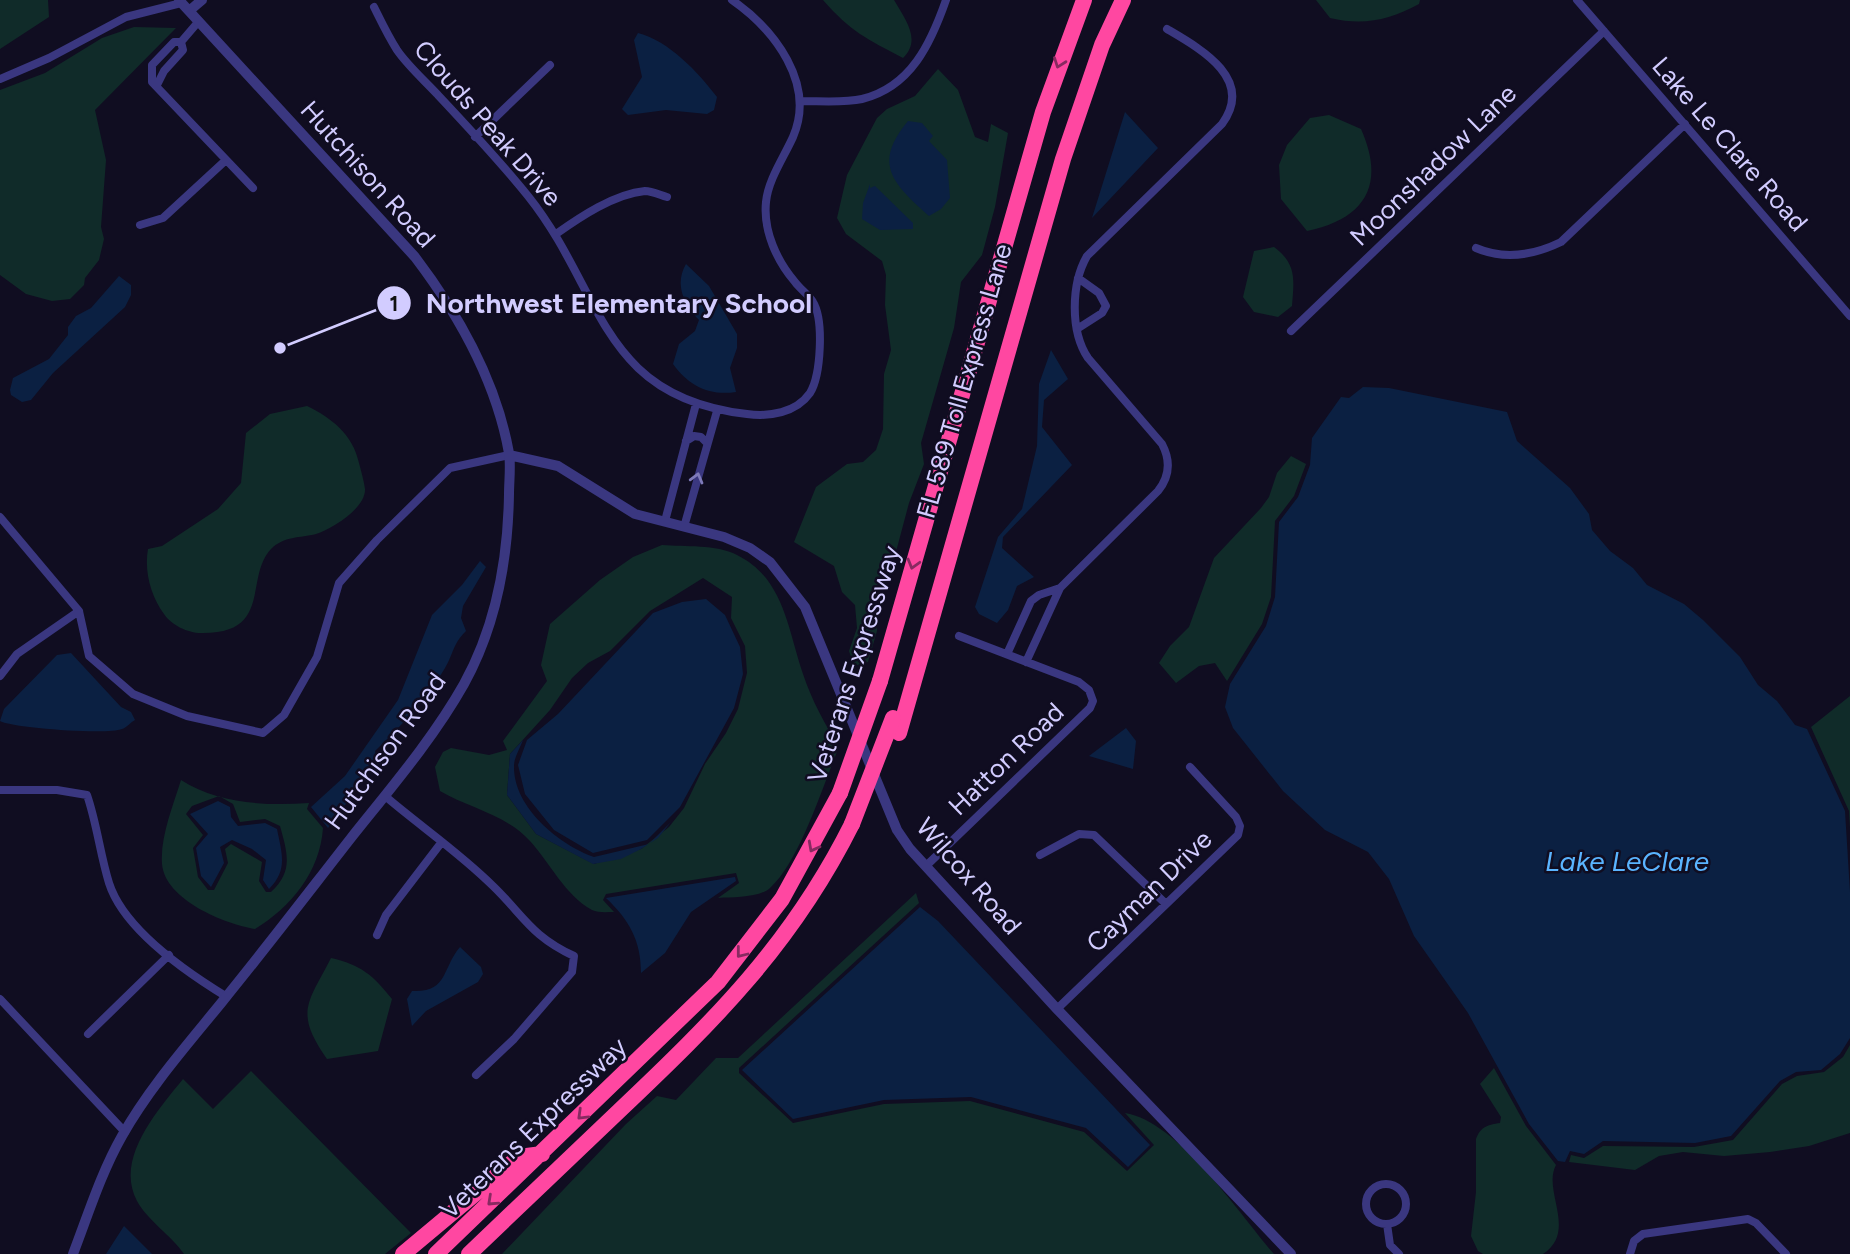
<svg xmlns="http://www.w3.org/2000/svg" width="1850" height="1254" font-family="Figtree,sans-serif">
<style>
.green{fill:#102b29;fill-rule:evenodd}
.water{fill:#0b2042}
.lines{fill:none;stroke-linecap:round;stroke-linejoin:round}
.minor{stroke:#3a3780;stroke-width:8}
.tertiary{stroke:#3a3780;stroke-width:10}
.motorway{stroke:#ff47a1;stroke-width:16}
.motorway-bridge{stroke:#ff47a1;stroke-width:16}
.oneway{stroke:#882a61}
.oneway2{stroke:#7e7ab9}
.labels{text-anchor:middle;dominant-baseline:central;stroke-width:5;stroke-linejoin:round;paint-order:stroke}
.street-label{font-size:26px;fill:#d2ccff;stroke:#100d21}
.water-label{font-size:28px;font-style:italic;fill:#5ab4ff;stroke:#100d21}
.leader{fill:none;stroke:#d2ccff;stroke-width:2.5}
.callout-dot{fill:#d2ccff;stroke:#100d21;stroke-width:2.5}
.mark-label{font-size:21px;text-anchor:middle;font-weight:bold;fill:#111}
.callout-label{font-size:28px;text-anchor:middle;font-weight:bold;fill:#d2ccff;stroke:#100d21;stroke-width:5;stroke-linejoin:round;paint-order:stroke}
</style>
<rect width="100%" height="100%" fill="#100d21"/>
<path class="green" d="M0,0H48L49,17L0,49Z
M823,0H894C905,19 922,40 903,58C867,39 851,32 823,0Z
M1316,0H1420L1419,4C1389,20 1364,26 1330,18Z
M134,27L176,28L95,110L106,160L101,227L104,239L99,260L85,278L84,285L70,299L52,301L26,294L0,275V90L45,73L102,38Z
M938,69L958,90L975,137L988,142L991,124L1008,133L995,207L982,255L961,282L954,328L921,443L924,464L909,503L889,578L877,603V631L868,662L854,666L849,651L857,628L855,605L842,592L834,566L794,542L816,487L847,464L863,462L876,450L883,429L884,374L891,350L885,305L886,275L882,261L846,234L837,218L847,175L877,118L887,109L915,96Z
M1329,115L1361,129C1386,185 1365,219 1307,231L1281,199L1279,165L1287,145L1310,118Z
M1274,247C1297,264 1294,280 1292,306L1278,317L1254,312L1243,297L1254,251Z
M307,406C332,418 353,435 359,463C361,471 364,481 365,489C366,508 332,529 316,534C300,538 284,536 271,549C244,578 273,634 201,633C188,633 171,625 164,614C151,596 144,572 148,549L162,546L218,509L241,483L246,433L270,414Z
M1291,456L1306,464L1294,496L1275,521L1271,597L1262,624L1227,681L1215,663L1199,666L1176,683L1159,663L1170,646L1189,627L1214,558L1261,508L1269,497L1277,473Z
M662,545C685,547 716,544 737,555C784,578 788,630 803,674C812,701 825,724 839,747C823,785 800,861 770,888C759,898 733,897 718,898L739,883L736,873L606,894L603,900L614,912C607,912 598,913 592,910C565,895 550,863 530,841C507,815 469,808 440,791L435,767L443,752L451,748L489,755L507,750L503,741L547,681L541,665L550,624L600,580L633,557ZM703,578L732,597L731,618L745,646L747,673L738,709L726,733L705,764L684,808L669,827L641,849L594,864L536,834L507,795L510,754L550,710L572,678L588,663L610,651L650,611Z
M1850,696V828L1849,811L1811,727Z
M181,780C218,804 267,806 309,803L307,809L323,828C320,872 291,907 255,929C225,924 165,900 162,864C160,837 173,806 181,780ZM219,796L233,804L240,822L265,819L280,826C288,855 293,871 271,892H266L259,881L262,862L231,844L225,849L228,863L214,890H208L198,877L193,848L203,835L186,814L192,806Z
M916,893L919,903L739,1068V1073L793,1123L884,1104L970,1101L1084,1132L1127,1171L1154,1145L1125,1113C1178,1121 1240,1215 1274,1254H502L626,1124L657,1096L676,1100L716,1058H738Z
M331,958C361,965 373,975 392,999L378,1051L327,1059C294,1012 308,1003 331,958Z
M1850,1045V1133L1809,1146L1770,1152L1724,1156L1683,1152L1659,1156L1635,1170L1569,1162L1571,1155L1584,1158L1603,1146L1694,1147L1733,1140L1782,1084L1797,1076L1824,1072L1843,1057Z
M1494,1068L1526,1126L1556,1165C1542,1191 1578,1231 1543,1254H1483L1478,1251L1471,1236L1476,1192V1139C1481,1126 1488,1125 1500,1123L1501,1117L1480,1084Z
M251,1071L411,1233L385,1254H184C171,1235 148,1221 137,1201C114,1158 159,1109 183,1079L213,1109Z"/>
<path class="water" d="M638,33C669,41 698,72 717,97L714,110L707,114L666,110L628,115L622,109L642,77L634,40Z
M1125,112L1158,148L1092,218Z
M908,121L922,123L933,136L929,141L947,160L950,198L941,209L929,216C893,184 872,164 908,121Z
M870,184V188L875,186L913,223V229L880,230L862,219L863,203Z
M686,264L709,286L737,334V348L730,368L736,392C709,396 689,386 673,364L679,344L695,331L699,320C684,304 674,285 686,264Z
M119,276L131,285V295L125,307L53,373L31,400L22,402L11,395L10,390L13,378L49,359L68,335V327L76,316L91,308Z
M1051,350L1068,379L1044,400L1042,427L1072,465L1003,537L1002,548L1034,577L1017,586L1008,610L997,623L979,614L975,607L998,537L1022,509L1037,446L1039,384Z
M1363,387L1389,388L1507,412L1517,441L1570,488L1589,514L1592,530L1610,551L1633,568L1647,585L1684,604L1703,620L1740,657L1758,685L1777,701L1795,725L1807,729L1845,811L1850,892V1038L1840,1054L1821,1070L1796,1072L1780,1081L1731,1136L1695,1143L1603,1141L1584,1154L1570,1151L1565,1162L1558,1161L1529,1124L1468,1013L1414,936L1389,879L1368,852L1325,830L1283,791L1233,728L1225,707L1230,684L1266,626L1275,597L1279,522L1298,497L1310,465L1312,438L1341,397L1349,398Z
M480,561L486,567L463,606L461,618L466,631C452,645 454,653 445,668C427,699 401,726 375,751L378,761L328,828L311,807L345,776L398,700L432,615L462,585Z
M706,599L725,615L740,647L743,674L734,708L680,807L647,840L593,853L554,830L525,794L518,765L527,740L558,714L653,613L682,602Z
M71,653L121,707L131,712L135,720C131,722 126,728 122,729C107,735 12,728 0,721L4,709L57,655Z
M1126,728L1136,741L1133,769L1089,756Z
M523,740C520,748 514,758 514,766C513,807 559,845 594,857L649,844L671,822L658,838L641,849L621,859L593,864L536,834L507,795L510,754Z
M218,801L230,807L231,817L238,826L265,823L277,829C282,854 288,870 269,889L263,880L266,860L252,849L232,840L220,847L224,863L211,887L201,876L196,848L208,834L190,814Z
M735,877L736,881L691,912L665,953L641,973C641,940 629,920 606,898Z
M920,907L938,921L1150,1145L1128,1167L1086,1128L971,1097L884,1100L793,1119L742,1070Z
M460,947L481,967L483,974L478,982L426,1011L412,1026L407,999L412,991C448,993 442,968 460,947Z
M124,1226L152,1254H106Z"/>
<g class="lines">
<path class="minor" d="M1577,0L1850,316
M374,7C381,21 388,36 397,50C408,66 424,80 437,94C468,127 500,161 528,196C604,291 599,397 747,414C769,417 796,413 810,393C821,375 824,320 813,302C809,295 800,289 795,282C777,261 763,231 766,202C768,180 784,157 793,137C816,84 775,30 732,0
M199,21L181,42H174L152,65V82L253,188
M0,79L49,58L126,17L181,3
M157,85L164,71L183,50L181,42
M802,101C821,101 844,103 862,99C911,87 931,43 946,0
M475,137L550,65
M140,225L163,218L226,160
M556,234C580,217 614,194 645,191C652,191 660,195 667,197
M1476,248C1504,260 1534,255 1561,242L1685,124
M1077,329L1102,313L1106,306L1099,293L1078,278
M1291,331L1604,31
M686,441L694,436L701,437L707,443
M0,517L79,611L89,656L133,694L187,716L263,733L284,715L317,657L339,583L377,540L450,468L509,455
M665,521L696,404
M684,527L717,411
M1060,588L1158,491C1170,476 1171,461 1162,444L1088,358C1070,331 1071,284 1087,256L1222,124C1255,79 1201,49 1167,29
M1007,654L1031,601L1039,595L1060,588L1026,662
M0,676L17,654L79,611
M0,790H57L87,795C97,824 100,854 109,883C124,930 186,972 227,997
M385,796C420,826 460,853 493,886C524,916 531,936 574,956L572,972L514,1039L476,1075
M1040,855L1079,834L1094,835L1166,904
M927,865L1090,708L1093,701L1089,690L1079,682L959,636
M377,935L386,915L441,843
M0,999L125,1132
M1057,1009L1238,835L1240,826L1236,817L1190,767
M88,1034L169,955
M1366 1204a20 20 0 1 1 40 0a20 20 0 1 1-40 0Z
M1387,1224L1390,1245L1399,1254
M1630,1254L1634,1241L1643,1234L1748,1219L1756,1223L1786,1254"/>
<path class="tertiary" d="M189,11L202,0
M509,455L558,466L635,514L724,537L750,548L770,562L805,607L897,830L910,849L1057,1009L1291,1254
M73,1254C88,1215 101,1173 122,1136C149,1088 187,1045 222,1002C266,948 308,893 351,838C390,789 433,739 464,684C496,626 508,559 509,494C509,481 511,466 509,453C496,380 459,315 415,257L179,0"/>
<path class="motorway" d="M880,681L1043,112L1084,0
M899,733L1063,159L1102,45L1123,0
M403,1254L519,1157L542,1154
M436,1254L718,982L782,899L840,793
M469,1254C519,1206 569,1159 619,1111C715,1020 792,944 852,824"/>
<path class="motorway-bridge" d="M840,793L880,681
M852,824L893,718"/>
</g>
<defs><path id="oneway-chevron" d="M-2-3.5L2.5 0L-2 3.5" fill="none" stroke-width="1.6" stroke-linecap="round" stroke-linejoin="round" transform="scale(1.75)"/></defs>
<g class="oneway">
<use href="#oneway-chevron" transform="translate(1059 63) rotate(110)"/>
<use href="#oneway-chevron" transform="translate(913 564) rotate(106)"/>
<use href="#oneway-chevron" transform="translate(813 847) rotate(118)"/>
<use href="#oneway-chevron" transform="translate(741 953) rotate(128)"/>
<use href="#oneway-chevron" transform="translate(582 1115) rotate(136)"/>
<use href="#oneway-chevron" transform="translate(492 1201) rotate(137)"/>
</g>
<use class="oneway2" href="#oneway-chevron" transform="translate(697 478) rotate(-75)"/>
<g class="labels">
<g class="street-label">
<text transform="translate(488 123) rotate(49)">Clouds Peak Drive</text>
<text transform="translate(1730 144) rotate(49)">Lake Le Clare Road</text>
<text transform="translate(1433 165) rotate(-44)">Moonshadow Lane</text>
<text transform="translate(368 174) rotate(48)">Hutchison Road</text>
<text transform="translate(964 381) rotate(-74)">FL 589 Toll Express Lane</text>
<text transform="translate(854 664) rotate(-72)">Veterans Expressway</text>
<text transform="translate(385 751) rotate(-54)">Hutchison Road</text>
<text transform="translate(1006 759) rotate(-44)">Hatton Road</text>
<text transform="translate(969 876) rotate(49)">Wilcox Road</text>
<text transform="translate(1149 891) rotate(-44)">Cayman Drive</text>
<text transform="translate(533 1128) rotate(-44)">Veterans Expressway</text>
</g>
<g class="water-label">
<text x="1627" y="861">Lake LeClare</text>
</g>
</g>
<path class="leader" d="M280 348L394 303"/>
<g class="callout-dot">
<circle cx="280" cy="348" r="7"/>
<circle cx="394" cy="303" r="18"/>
</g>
<g class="mark-label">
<text x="394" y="311">1</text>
</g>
<g class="callout-label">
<text x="619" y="313">Northwest Elementary School</text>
</g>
</svg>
